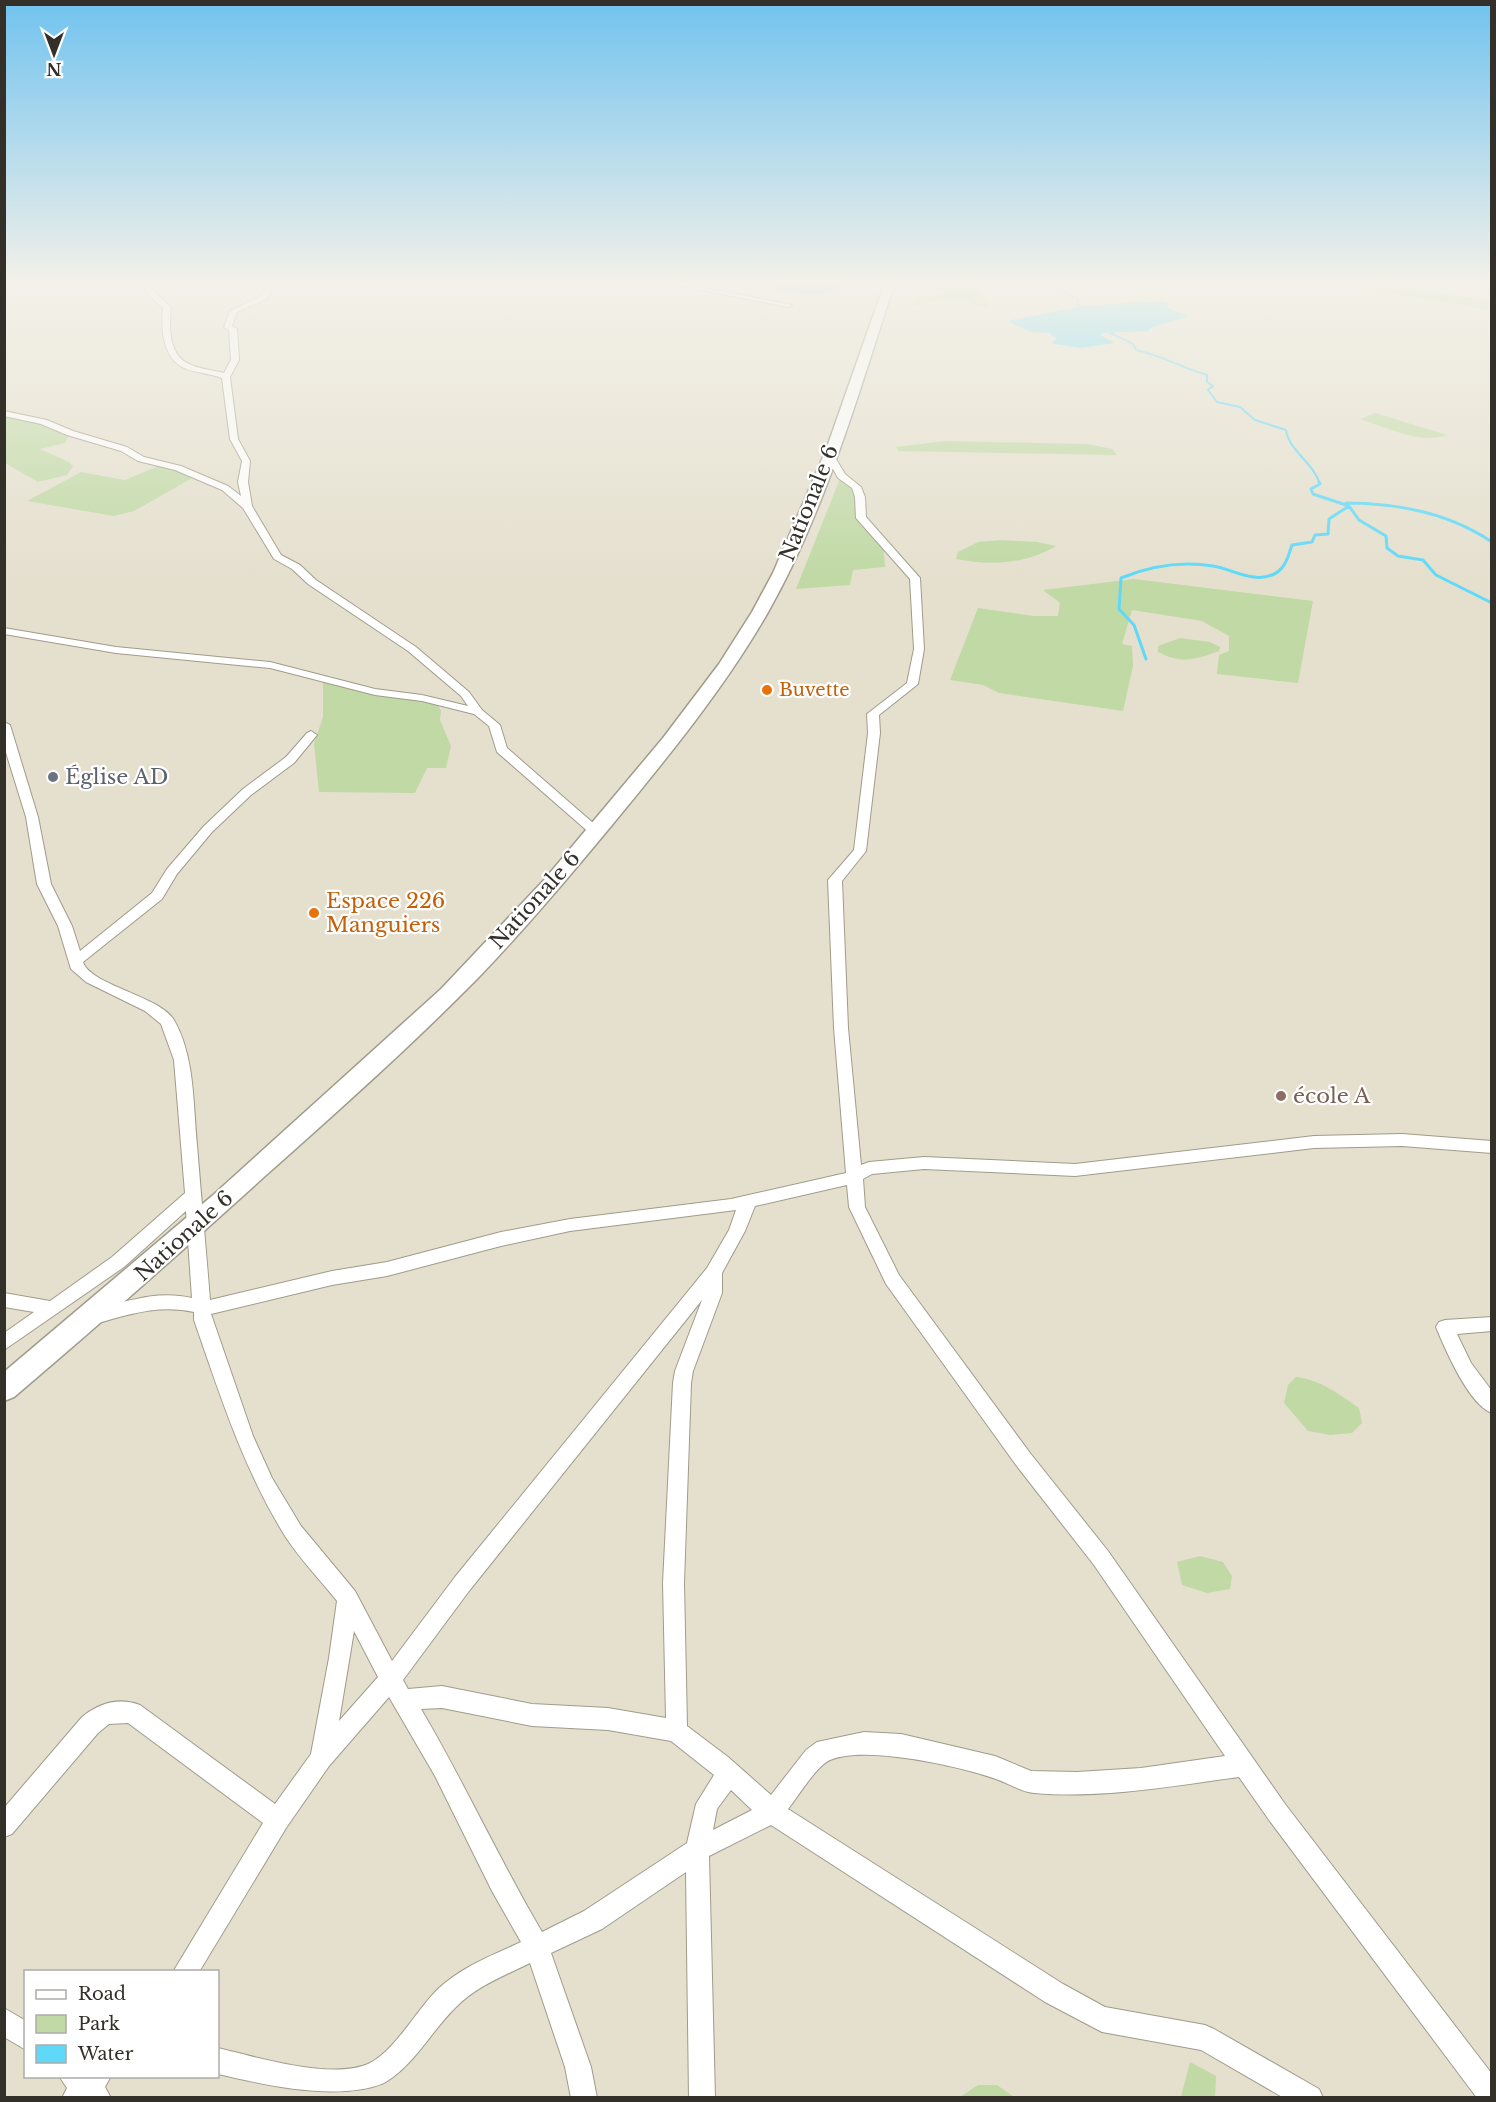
<svg xmlns="http://www.w3.org/2000/svg" width="1496" height="2102" font-family="'Libre Baskerville',serif">
<style>
.green{fill:#c0d9a5}
.water{fill:#60d9f9}
.lines{fill:none;stroke-linecap:round;stroke-linejoin:round}
.stream-far1{stroke:#60d9f9;stroke-width:2}
.stream{stroke:#60d9f9;stroke-width:3}
.minor-casing{stroke:#a09b8a;stroke-width:2}
.primary-casing{stroke:#a09b8a;stroke-width:3}
.minor{fill:#fff;fill-rule:evenodd}
.primary{fill:#fff;fill-rule:evenodd}
.food-dot{fill:#e8710a;stroke:#fff;stroke-width:2}
.worship-dot{fill:#6b7280;stroke:#fff;stroke-width:2}
.education-dot{fill:#8d6e63;stroke:#fff;stroke-width:2}
.labels{text-anchor:middle;dominant-baseline:central;stroke-width:4.5;stroke-linejoin:round;paint-order:stroke}
.far-food-label{font-size:18px;fill:#c56008;stroke:#fff;text-anchor:start}
.street-label{font-size:21px;fill:#323029;stroke:#fff}
.worship-label{font-size:21px;fill:#5b616d;stroke:#fff;text-anchor:start}
.food-label{font-size:21px;fill:#c56008;stroke:#fff;text-anchor:start}
.education-label{font-size:21px;fill:#785e54;stroke:#fff;text-anchor:start}
</style>
<rect width="100%" height="100%" fill="#e5e0ce"/>
<path class="green" d="M926,282L975,283L989,307H980L965,300L934,301L909,307L920,296L946,295L941,290L932,289Z
M1322,282H1388L1398,287L1491,301V310Z
M4,413L32,419L70,433L65,443L40,449L69,462L73,466L67,475L38,482L5,463Z
M1375,413L1447,435C1421,445 1385,427 1360,419Z
M945,441L1088,444L1112,449L1117,455L898,451L896,447Z
M163,464L196,476L134,511L114,516L27,501L81,472L125,480Z
M841,476L856,487L859,507L883,542L885,567L853,570L850,585L796,589Z
M1002,540L1037,542L1056,546C1026,564 991,566 956,559L958,552L978,542Z
M1134,579L1313,601L1298,683L1217,674L1219,655L1229,651V636L1202,621L1132,610L1122,644L1132,646L1133,666L1123,711L999,693L983,685L950,680L978,608L1034,616H1058L1060,603L1043,590Z
M1180,638L1210,642L1220,647L1219,651C1195,660 1182,664 1158,652V646Z
M323,678L375,692L436,701L441,711L440,720L451,746L446,768H427L415,793L319,792L314,744L323,717Z
M1296,1377C1321,1380 1339,1394 1359,1408L1362,1423L1352,1433L1330,1435L1308,1431L1284,1403L1288,1385Z
M1200,1556L1223,1562L1232,1576L1230,1589L1207,1593L1182,1585L1177,1562Z
M1190,2062L1216,2076L1215,2097H1181Z
M978,2085H997L1014,2097H960Z"/>
<path class="water" d="M776,282H848C835,294 820,294 803,294L800,290L781,292L774,287Z
M1161,301L1168,303L1167,308L1189,316L1153,327L1148,331L1102,333V336L1115,343L1080,348L1054,344L1052,342L1057,339L1049,333L1030,332L1007,321L1084,306Z"/>
<g class="lines">
<path class="stream-far1" d="M1048,282L1078,300L1079,312
M1104,330L1133,344L1136,350C1161,355 1182,368 1207,375V382L1213,386L1208,390L1217,402L1240,407L1255,420L1286,430C1289,451 1313,462 1320,484"/>
<path class="stream" d="M1319,482L1320,484L1311,489L1313,494L1349,506L1359,520L1386,536L1387,548L1398,556L1423,560L1436,575L1492,603
M1346,503C1397,503 1449,513 1492,542
M1146,659L1134,625L1119,609L1121,578C1150,566 1182,561 1213,566C1232,569 1253,583 1272,575C1285,570 1288,557 1292,545L1312,542L1315,535L1328,534L1329,519L1349,506"/>
<defs>
<path id="minor" d="M144,282H150L152,290L171,307C169,325 168,353 187,363C198,369 212,370 224,373L231,360L229,330L224,327L230,311L261,296L271,282H277L267,299L237,312L232,326L237,329L239,360L230,377L238,439L250,461L248,482L252,506L281,555L300,565L316,580L416,647L469,692L482,710L500,725L507,748L600,829L602,832L600,835H592L497,752L489,726L474,714L422,701L375,695L270,668L116,653L4,634V628L116,647L270,662L375,689L422,695L468,706L461,696L408,651L308,584L292,569L274,559L243,508L222,490L175,470L138,461L121,451L67,435L41,424L4,416V411L47,420L73,431L127,447L144,457L181,466L228,486L241,496L238,482L242,461L230,439L222,378C209,373 192,373 180,366C162,354 161,326 163,308L146,293Z
M660,282H673L792,305L788,307Z
M830,453L833,454L845,474L861,487L865,497L866,517L920,578L924,649L918,684L879,715L880,733L866,851L842,881L848,1028L861,1165L869,1162L924,1157L1075,1164L1314,1136L1402,1134L1492,1141V1153L1402,1146L1314,1148L1075,1176L924,1169L872,1174L863,1179L865,1207L899,1275L1030,1453L1108,1551L1285,1804L1492,2074V2098H1477L1269,1820L1239,1777C1172,1786 1102,1799 1034,1793C1021,1792 1008,1783 996,1779C958,1766 866,1745 830,1760C816,1766 798,1797 788,1809L1063,1984L1105,2007L1205,2025L1214,2029L1319,2089L1323,2098H1284L1201,2050L1102,2032L1045,2002L771,1825L709,1856L715,2098H689L686,1872L602,1929L551,1953L591,2067L597,2098H571L565,2067L530,1963C504,1976 477,1986 456,2007C431,2031 414,2066 384,2083C338,2102 265,2085 218,2074V2048C256,2057 331,2080 368,2064C394,2052 416,2011 437,1990C461,1967 491,1956 521,1942L492,1891L435,1776L389,1697L329,1766L286,1828L199,1972H173L263,1823L128,1723L109,1724L98,1733L12,1834L4,1837V1808L82,1717C99,1703 119,1697 140,1705L275,1804L311,1754L329,1658L337,1601C320,1580 300,1559 285,1536C243,1468 220,1395 194,1320V1312C158,1304 128,1315 94,1324L88,1322L85,1317L88,1312L94,1310C127,1301 158,1290 192,1298L186,1211L124,1267L4,1350V1333L34,1312L4,1307V1293L50,1301L112,1257L185,1193L174,1060L161,1024L145,1011L86,982L71,969L58,926L37,884L26,817L4,746V722L10,725L38,817L51,884L72,926L80,951L152,893L167,869L204,826L243,789L286,757L307,733L311,731L317,735L294,763L251,795L212,832L177,874L162,899L83,962C90,985 160,996 174,1020C195,1057 193,1104 197,1145C201,1197 206,1248 210,1300L332,1271L387,1262L501,1232L570,1219L731,1199L846,1173L834,1028L828,880L854,850L868,733L867,714L907,683L914,649L910,579L856,518L855,497L852,488L838,478L826,456ZM847,1185L849,1207L886,1284L1016,1465L1094,1565L1225,1756L1141,1768L1077,1772L1031,1771L995,1756L901,1734L864,1732L817,1742L806,1750L771,1795L728,1757L687,1726L684,1583L691,1383L693,1371L722,1293V1273L745,1231L755,1206ZM736,1210L729,1230L707,1268L455,1577L392,1661L355,1591L301,1526L272,1478L253,1436L211,1314L332,1285L387,1276L501,1246L570,1231ZM702,1300L675,1371L673,1383L663,1583L666,1718L608,1708L532,1704L442,1686L408,1689L403,1680L469,1591ZM354,1631L378,1677L339,1721ZM442,1708L532,1726L608,1730L671,1741L714,1775L696,1804L687,1843L584,1911L542,1932C499,1859 464,1782 421,1709ZM731,1790L752,1810L713,1830L717,1809Z
M1492,1317V1331L1457,1334L1471,1363L1492,1391V1413C1469,1405 1445,1349 1436,1327L1439,1322L1445,1320Z
M4,2008L26,2021V2050L4,2037Z
M59,2076H111L105,2087L111,2098H62L67,2088Z"/>
<path id="primary" d="M885,282H895C858,394 826,510 767,614C723,690 667,758 612,825C569,877 525,929 478,978C410,1047 337,1112 265,1176C182,1251 99,1325 14,1397L4,1401V1372L212,1196L441,989L544,880L663,738L719,664L752,612L773,573L826,450Z"/>
</defs>
<use href="#minor" class="minor-casing"/>
<use href="#primary" class="primary-casing"/>
<use href="#minor" class="minor"/>
<use href="#primary" class="primary"/>
</g>
<linearGradient id="sky" x2="0" y2="1"><stop stop-color="#71c3ef"/><stop offset="0.49" stop-color="#f3f1e9"/><stop offset="1" stop-color="#f3f1e9" stop-opacity="0"/></linearGradient>
<rect width="1496" height="576" fill="url(#sky)"/>
<g class="food-dot">
<circle cx="767" cy="690" r="6"/>
<circle cx="314" cy="913" r="6"/>
</g>
<circle class="worship-dot" cx="53" cy="777" r="6"/>
<circle class="education-dot" cx="1281" cy="1096" r="6"/>
<g class="labels">
<g class="far-food-label">
<text x="779" y="690">Buvette</text>
</g>
<g class="street-label">
<text transform="translate(809 503) rotate(-68)">Nationale 6</text>
<text transform="translate(535 900) rotate(-48)">Nationale 6</text>
<text transform="translate(184 1236) rotate(-42)">Nationale 6</text>
</g>
<g class="worship-label">
<text x="65" y="777">Église AD</text>
</g>
<g class="food-label">
<text x="326" y="901">Espace 226<tspan x="326" dy="24">Manguiers</tspan></text>
</g>
<g class="education-label">
<text x="1293" y="1096">école A</text>
</g>
</g>
<rect width="1496" height="2102" fill="none" stroke="#323029" stroke-width="12"/>
<rect x="24" y="1970" width="195" height="108" fill="#ffffff" stroke="#adaca9" stroke-width="1.5"/>
<rect x="36" y="1990" width="30" height="9" fill="#ffffff" stroke="#adaca9" stroke-width="1.5"/>
<text x="78" y="2000" font-size="18" fill="#323029">Road</text>
<rect x="36" y="2015" width="30" height="18" fill="#c0d9a5" stroke="#adaca9" stroke-width="1.5"/>
<text x="78" y="2030" font-size="18" fill="#323029">Park</text>
<rect x="36" y="2045" width="30" height="18" fill="#60d9f9" stroke="#adaca9" stroke-width="1.5"/>
<text x="78" y="2060" font-size="18" fill="#323029">Water</text>
<g transform="translate(54 54) rotate(180)" stroke="#ffffff" stroke-width="4.5" paint-order="stroke">
<path d="M0-4.5L10 22L0 15L-10 22Z" fill="#323029"/>
<text y="-9" font-size="16" font-weight="bold" text-anchor="middle" fill="#323029">N</text>
</g>
</svg>
